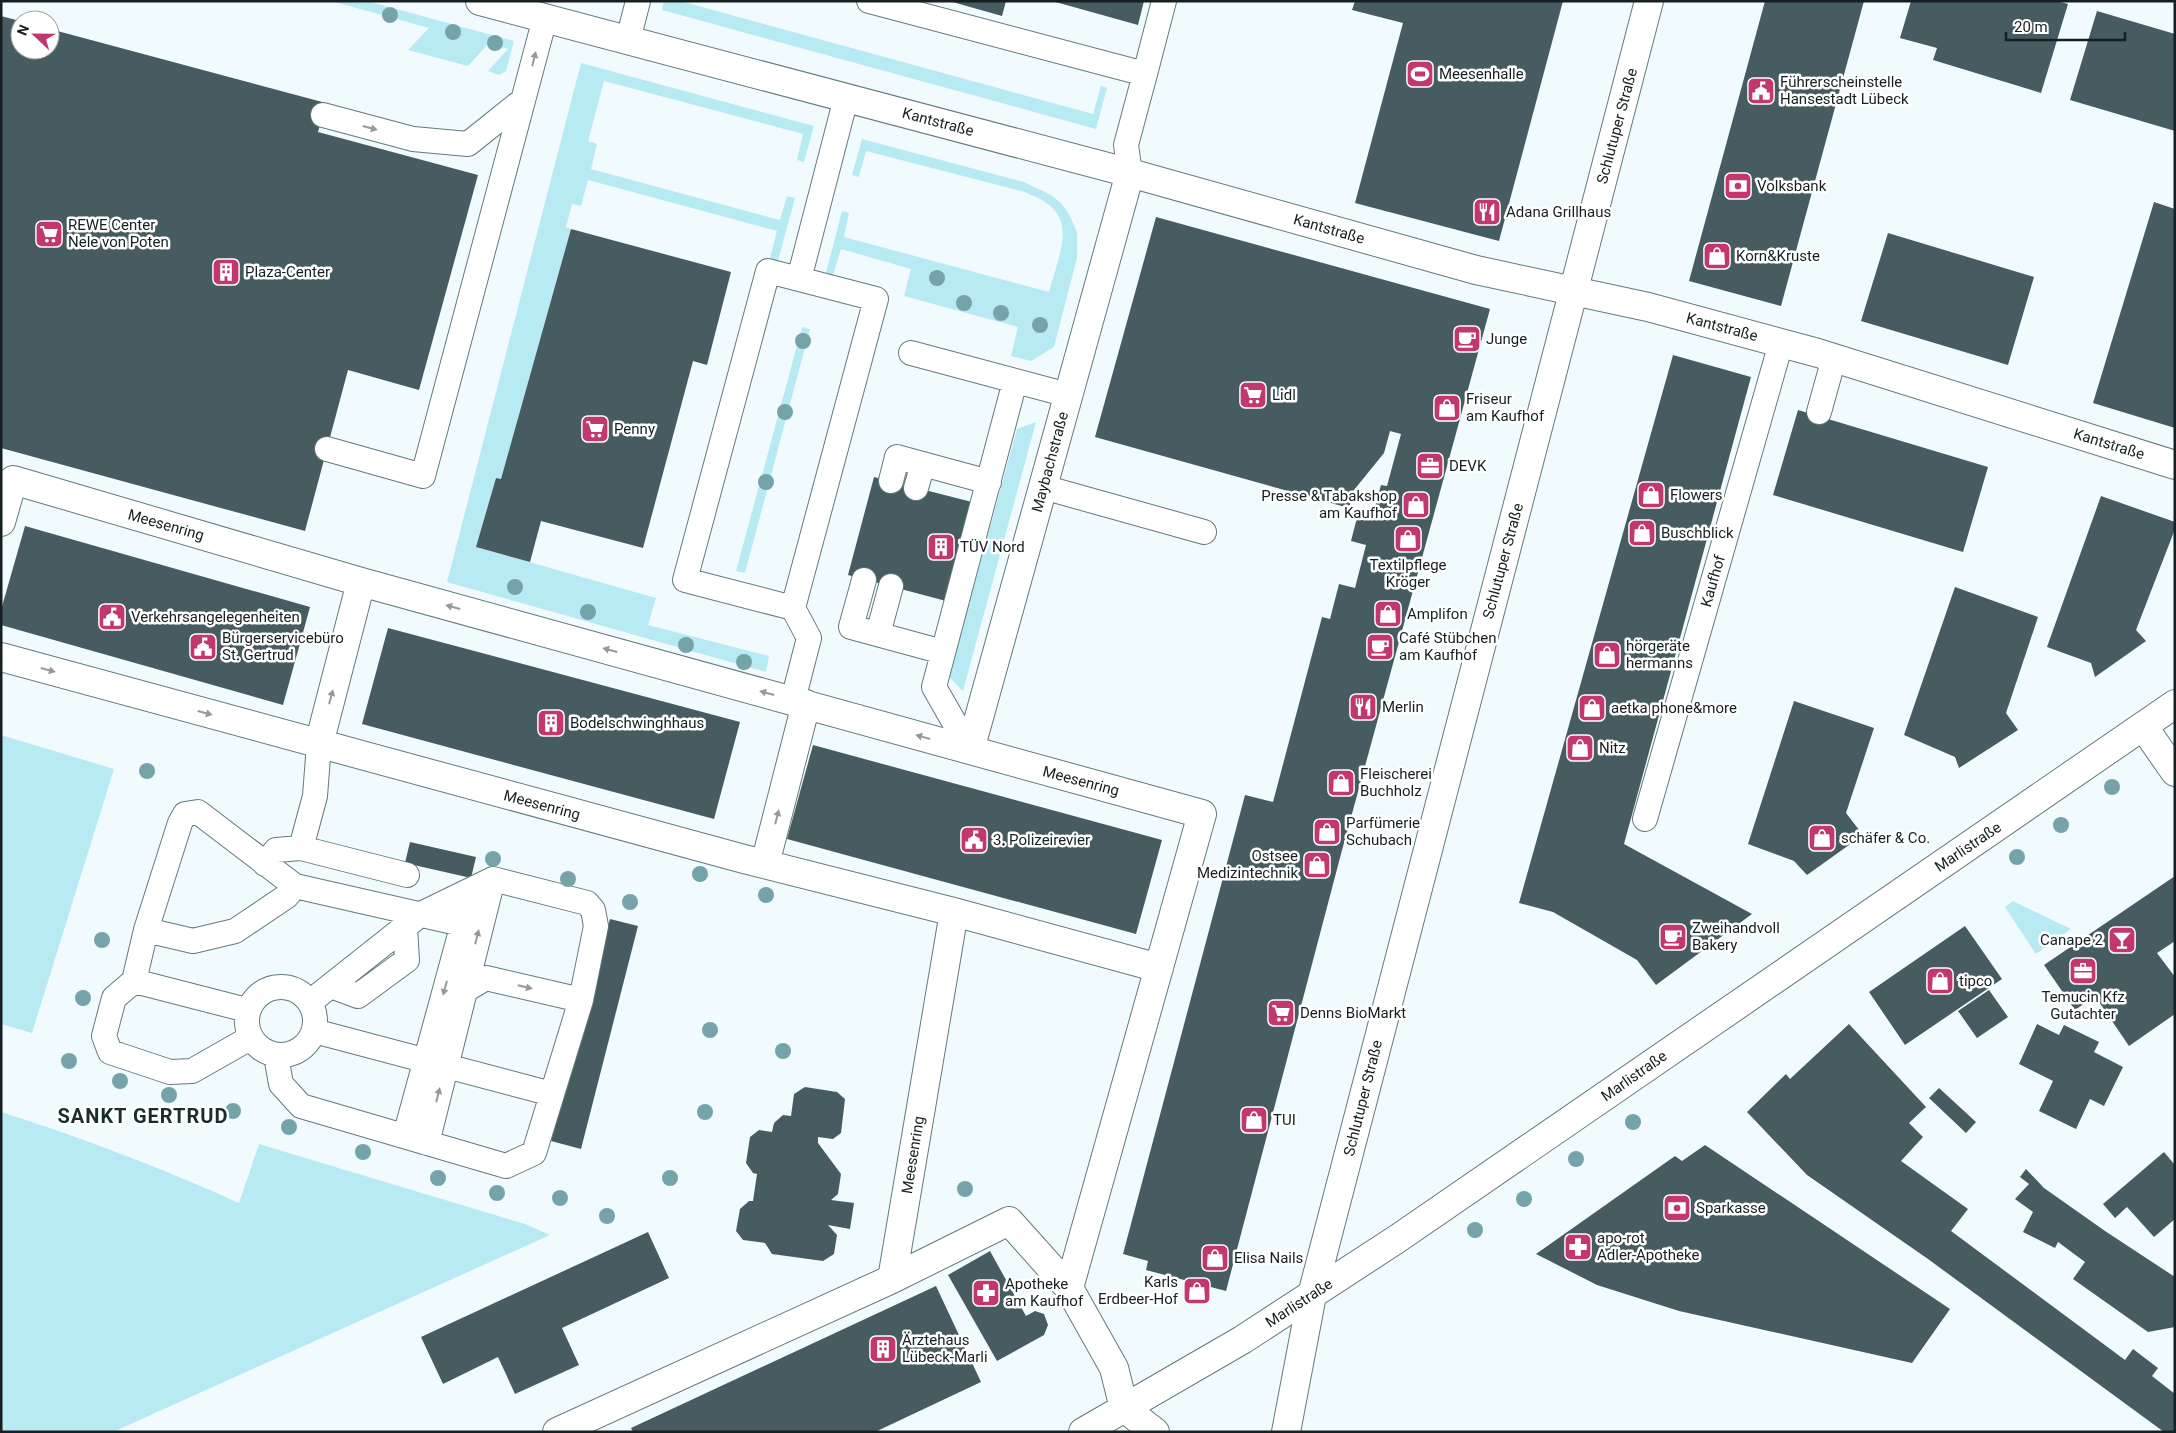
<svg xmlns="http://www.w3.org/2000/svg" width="2176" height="1433" font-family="Roboto,sans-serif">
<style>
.green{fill:#b8eaf4}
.building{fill:#465c61}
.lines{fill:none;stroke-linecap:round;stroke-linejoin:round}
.service-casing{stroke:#637a7e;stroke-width:26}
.minor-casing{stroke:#637a7e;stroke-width:30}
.secondary-casing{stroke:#637a7e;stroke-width:30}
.service{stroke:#fff;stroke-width:24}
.minor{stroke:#fff;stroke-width:28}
.secondary{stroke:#fff;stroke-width:28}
.tree{fill:#75a3aa}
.oneway{fill:#969a9b}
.labels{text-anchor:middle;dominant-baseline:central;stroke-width:5;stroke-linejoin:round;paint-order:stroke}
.poi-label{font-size:15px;fill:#161f21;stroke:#fff;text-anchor:start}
.street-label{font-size:15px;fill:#161f21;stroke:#fff}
.district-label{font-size:20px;font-weight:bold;letter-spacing:1px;fill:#192d31;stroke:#fff}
</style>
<rect width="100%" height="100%" fill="#f1fbfd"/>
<path class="green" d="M331,1H367L514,41L506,71L499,75L488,71L508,49L488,44L468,66L408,50L429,28Z
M664,1H680L1093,114L1101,86L1107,88L1096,129L662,10Z
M581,63L814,126L804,162L797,160L803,134L604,81L588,141L597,144L591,169L780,220L787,196L795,198L778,261L770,258L777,231L588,180L581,206L572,204L566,227L571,229L501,479L496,478L476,547L656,598L648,625L769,656L766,672L447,582Z
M862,139L1024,182L1051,195L1061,203L1069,214L1077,232V258L1054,347L1031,361L1011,356L1018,327L904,296L911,269L841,249L833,275L826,273L842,211L849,213L844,237L1049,292C1062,244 1082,211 1021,191L866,151L859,177L852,175Z
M802,327L810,329L745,573L736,571Z
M1036,422L963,691L949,677L1017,429Z
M1,735L114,769L32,1033L1,1024Z
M2013,901L2071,929L2036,954L2005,907Z
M1,1112C83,1138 162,1168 239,1203L259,1144L525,1224L550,1235L113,1432H1Z"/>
<path class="building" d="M949,1H1006L1002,16Z
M1052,1H1144L1138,25Z
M1355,1H1563L1499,241L1355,203L1403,23L1352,10Z
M1765,1H1864L1781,306L1689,281Z
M1911,1H2057L2068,4L2041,93L1933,60L1937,48L1900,38Z
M2097,11L2175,34V131L2070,100Z
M1,16L20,21V50H50V29L326,103L318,132L478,175L419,390L348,370L305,531L1,448Z
M2154,202L2175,209V428L2093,403Z
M1156,217L1490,309L1341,854L1226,1291L1146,1270L1148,1261L1123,1254L1245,795L1273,802L1322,617L1330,619L1339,584L1355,588L1366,545L1351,541L1359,510L1373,514L1381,485L1387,486L1401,434L1390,431L1384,453L1354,490L1349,508L1095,437Z
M571,229L731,272L707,365L693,361L643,548L541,521L530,562L476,547L496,478L501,479Z
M1888,233L2034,277L2008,365L1861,321Z
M1673,355L1751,377L1624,844L1752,914L1656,985L1637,960L1553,912L1519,903Z
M1798,410L1988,467L1963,552L1773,495Z
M874,477L972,502L946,601L848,575Z
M2101,496L2175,522V529L2136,630L2146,641L2095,677L2091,663L2047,647Z
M25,526L310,607L283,705L1,625V610Z
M1955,587L2038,617L2006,713L2018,730L1959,768L1955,757L1904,735Z
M388,628L740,722L714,819L362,724Z
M1794,701L1874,728L1846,813L1863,835L1807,875L1794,861L1748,844Z
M813,745L1162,840L1136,934L787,839Z
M410,842L476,857L471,878L405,863Z
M2175,876V941L2157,953L2175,977V1014L2129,1046L2095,996L2075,1010L2044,965Z
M610,919L638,926L581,1149L551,1141Z
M1965,926L2002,979L1905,1045L1869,992Z
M1989,990L2008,1017L1977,1038L1958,1011Z
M1849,1024L1926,1107L1909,1123L1923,1137L1901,1161L1968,1209L1951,1231L2125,1360L2133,1349L2158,1368L2152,1376L2175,1394V1432H2164L1928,1259L1807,1175L1747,1112L1786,1074L1790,1079Z
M2037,1024L2059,1035L2064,1025L2099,1042L2094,1052L2123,1067L2104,1106L2090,1099L2076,1129L2039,1111L2053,1081L2019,1064Z
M805,1087L837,1092L845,1099L841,1133L833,1139L818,1137V1143L841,1174L838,1194L831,1200L854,1203L850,1229L828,1225L837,1235L834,1254L823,1261L772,1254L765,1243L743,1240L736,1231L740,1209L749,1201H753L757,1174L753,1173L746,1163L750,1137L759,1130L772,1132L774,1123L783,1115L791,1116L794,1094Z
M1939,1088L1976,1122L1966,1133L1929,1098Z
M1705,1145L1950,1309L1912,1363L1679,1311L1597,1285L1536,1254L1675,1156L1682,1161Z
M2164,1152L2175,1165V1219L2154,1237L2127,1207L2115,1218L2103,1204Z
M2026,1169L2044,1188L2105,1231L2175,1277V1327L2148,1332L2073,1279L2085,1262L2058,1242L2055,1248L2023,1232L2033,1212L2015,1199L2029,1184L2020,1177Z
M648,1232L669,1278L562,1328L579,1365L515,1394L498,1357L443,1384L421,1337Z
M990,1251L1026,1316L1035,1311L1044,1314L1048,1325L1044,1335L997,1361L948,1275Z
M936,1286L981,1382L875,1432H633L631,1428Z"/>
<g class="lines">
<defs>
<path id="service" d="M869,1L1145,74L1126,145L1130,173
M628,40L638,1
M1145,74L1164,1
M323,115L413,139L468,144L523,100
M768,271L876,299L793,608L685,580Z
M799,279L846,98
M911,353L1068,395
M1819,412L1834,358
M327,449L423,476L545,18
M891,481L897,457L989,482
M1043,487L1204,532
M916,488L923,464
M864,580L851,627L943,652
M793,608L809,638L793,700
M878,634L891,586
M319,744L315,796L301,848L407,875
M970,750L934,687L1015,381
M1645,819L1781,343
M265,864L276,850L301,848
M146,930L193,941L235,931L287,896L295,886
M134,981L247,1010
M331,986L358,996L407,960L405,927
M247 1021a34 34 0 1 1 68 0a34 34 0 1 1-68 0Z
M464,991L486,978L581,1000
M314,1031L552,1094
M250,1038L192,1071L170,1072L110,1052L104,1036L114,998L134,981L146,930L180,823L185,814L198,812L295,886L462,924
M276,1056L281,1084L301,1106L506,1166L534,1153L581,1000L596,926L593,910L587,903L493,879L421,914L310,1002
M405,1136L467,909
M427,1143L493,879"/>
<path id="minor" d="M480,1L1130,173L1476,270L1648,307L1818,353L2175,465
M1,522L13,480L361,582L1202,814L1069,1288
M1,657L744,859L954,912L1159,968
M2143,726L2175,772
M319,744L361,582
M970,750L1130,173
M765,864L806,704
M892,1279L954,912
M557,1432L892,1279L1009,1221L1069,1288L1114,1368L1124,1408"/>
<path id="secondary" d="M1124,1408L1155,1432
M1083,1432L1242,1340L1397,1239L2175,704
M1286,1432L1312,1295L1649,1"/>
</defs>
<use href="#service" class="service-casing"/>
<use href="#minor" class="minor-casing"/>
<use href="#secondary" class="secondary-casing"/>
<use href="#service" class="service"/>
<use href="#minor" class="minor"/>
<use href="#secondary" class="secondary"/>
</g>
<g class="tree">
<circle cx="390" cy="15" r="8"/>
<circle cx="453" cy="32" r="8"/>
<circle cx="495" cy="43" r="8"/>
<circle cx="937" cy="278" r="8"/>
<circle cx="964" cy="303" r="8"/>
<circle cx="1001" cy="313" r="8"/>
<circle cx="1040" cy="325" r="8"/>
<circle cx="803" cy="341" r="8"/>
<circle cx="785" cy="412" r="8"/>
<circle cx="766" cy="482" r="8"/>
<circle cx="515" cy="587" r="8"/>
<circle cx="588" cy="612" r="8"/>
<circle cx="686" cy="645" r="8"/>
<circle cx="744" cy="662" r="8"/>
<circle cx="147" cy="771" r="8"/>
<circle cx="2112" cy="787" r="8"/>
<circle cx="2061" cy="825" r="8"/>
<circle cx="2017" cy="857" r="8"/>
<circle cx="493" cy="859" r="8"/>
<circle cx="700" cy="874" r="8"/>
<circle cx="568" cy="879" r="8"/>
<circle cx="766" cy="895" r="8"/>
<circle cx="630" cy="902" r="8"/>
<circle cx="102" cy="940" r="8"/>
<circle cx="83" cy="998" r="8"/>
<circle cx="710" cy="1030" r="8"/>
<circle cx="783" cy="1051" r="8"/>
<circle cx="69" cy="1061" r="8"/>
<circle cx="120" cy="1081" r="8"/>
<circle cx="169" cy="1095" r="8"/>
<circle cx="233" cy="1111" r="8"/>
<circle cx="705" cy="1112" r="8"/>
<circle cx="1633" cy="1122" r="8"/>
<circle cx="289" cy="1127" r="8"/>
<circle cx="363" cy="1152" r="8"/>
<circle cx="1576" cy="1159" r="8"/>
<circle cx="438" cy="1178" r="8"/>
<circle cx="670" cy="1178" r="8"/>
<circle cx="965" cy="1189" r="8"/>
<circle cx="497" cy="1193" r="8"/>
<circle cx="560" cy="1198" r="8"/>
<circle cx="1524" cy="1199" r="8"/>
<circle cx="607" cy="1216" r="8"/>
<circle cx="1475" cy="1230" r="8"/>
</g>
<defs><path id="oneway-solid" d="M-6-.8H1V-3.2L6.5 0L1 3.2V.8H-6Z" transform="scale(1.25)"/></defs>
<g class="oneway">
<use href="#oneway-solid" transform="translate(534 59) rotate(-76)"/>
<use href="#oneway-solid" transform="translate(370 128) rotate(15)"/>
<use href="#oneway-solid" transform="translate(453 607) rotate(-165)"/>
<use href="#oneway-solid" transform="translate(610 650) rotate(-165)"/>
<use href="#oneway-solid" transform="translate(48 670) rotate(15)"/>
<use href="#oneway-solid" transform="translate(767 693) rotate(-165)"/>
<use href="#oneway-solid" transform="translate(331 697) rotate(-75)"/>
<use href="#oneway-solid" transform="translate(205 713) rotate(15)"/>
<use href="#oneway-solid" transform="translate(923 737) rotate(-164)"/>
<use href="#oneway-solid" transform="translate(777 817) rotate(-76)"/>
<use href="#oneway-solid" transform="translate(477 937) rotate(-76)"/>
<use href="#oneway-solid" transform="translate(525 987) rotate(13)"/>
<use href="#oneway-solid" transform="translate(445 988) rotate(105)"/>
<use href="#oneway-solid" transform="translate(438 1095) rotate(-76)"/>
</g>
<defs>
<symbol id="stadium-square" viewBox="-11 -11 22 22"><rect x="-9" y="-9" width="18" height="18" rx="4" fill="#c1376e" stroke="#fff"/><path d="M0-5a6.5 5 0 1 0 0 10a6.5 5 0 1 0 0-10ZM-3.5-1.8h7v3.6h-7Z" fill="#fff"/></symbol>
<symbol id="civic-square" viewBox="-11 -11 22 22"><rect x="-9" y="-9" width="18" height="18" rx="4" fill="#c1376e" stroke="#fff"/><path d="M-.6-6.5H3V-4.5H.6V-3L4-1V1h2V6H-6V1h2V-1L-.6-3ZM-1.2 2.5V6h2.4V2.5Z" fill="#fff"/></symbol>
<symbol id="bank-square" viewBox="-11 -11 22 22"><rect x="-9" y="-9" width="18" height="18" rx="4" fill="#c1376e" stroke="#fff"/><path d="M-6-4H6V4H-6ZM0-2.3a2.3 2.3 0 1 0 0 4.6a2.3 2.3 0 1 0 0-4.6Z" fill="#fff"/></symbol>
<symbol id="restaurant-square" viewBox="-11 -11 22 22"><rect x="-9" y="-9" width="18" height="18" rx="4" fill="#c1376e" stroke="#fff"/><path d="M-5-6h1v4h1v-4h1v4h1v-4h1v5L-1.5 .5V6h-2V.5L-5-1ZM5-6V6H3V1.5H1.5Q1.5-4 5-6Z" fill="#fff"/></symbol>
<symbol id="supermarket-square" viewBox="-11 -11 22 22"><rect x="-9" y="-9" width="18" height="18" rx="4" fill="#c1376e" stroke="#fff"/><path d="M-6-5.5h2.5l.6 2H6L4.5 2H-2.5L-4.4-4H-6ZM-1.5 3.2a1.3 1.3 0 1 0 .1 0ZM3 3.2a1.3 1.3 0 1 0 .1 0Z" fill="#fff"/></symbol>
<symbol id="shop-square" viewBox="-11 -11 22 22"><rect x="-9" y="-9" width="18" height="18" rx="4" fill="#c1376e" stroke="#fff"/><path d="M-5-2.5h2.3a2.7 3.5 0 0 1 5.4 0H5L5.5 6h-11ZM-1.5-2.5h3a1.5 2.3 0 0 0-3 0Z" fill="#fff"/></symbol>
<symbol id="building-square" viewBox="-11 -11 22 22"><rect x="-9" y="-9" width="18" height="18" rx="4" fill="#c1376e" stroke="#fff"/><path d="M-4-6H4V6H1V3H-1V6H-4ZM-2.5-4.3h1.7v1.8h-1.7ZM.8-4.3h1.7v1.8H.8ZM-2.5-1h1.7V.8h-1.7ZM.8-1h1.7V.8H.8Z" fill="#fff"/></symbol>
<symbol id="cafe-square" viewBox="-11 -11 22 22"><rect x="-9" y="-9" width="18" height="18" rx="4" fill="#c1376e" stroke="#fff"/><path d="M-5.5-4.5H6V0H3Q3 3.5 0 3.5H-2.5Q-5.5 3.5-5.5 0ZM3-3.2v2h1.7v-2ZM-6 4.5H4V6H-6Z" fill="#fff"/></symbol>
<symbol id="office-square" viewBox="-11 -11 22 22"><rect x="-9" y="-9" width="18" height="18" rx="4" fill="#c1376e" stroke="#fff"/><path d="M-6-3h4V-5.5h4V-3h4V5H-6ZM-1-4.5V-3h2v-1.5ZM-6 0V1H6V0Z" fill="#fff"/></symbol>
<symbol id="bar-square" viewBox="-11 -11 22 22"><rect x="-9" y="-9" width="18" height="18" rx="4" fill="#c1376e" stroke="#fff"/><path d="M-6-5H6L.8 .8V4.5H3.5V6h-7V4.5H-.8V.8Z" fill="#fff"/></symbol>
<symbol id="pharmacy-square" viewBox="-11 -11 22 22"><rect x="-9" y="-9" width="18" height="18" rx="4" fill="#c1376e" stroke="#fff"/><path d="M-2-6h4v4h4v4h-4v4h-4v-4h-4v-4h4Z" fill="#fff"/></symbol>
</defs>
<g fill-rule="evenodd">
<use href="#stadium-square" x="1404" y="58" width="32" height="32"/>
<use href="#civic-square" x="1745" y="75" width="32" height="32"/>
<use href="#bank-square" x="1722" y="170" width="32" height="32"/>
<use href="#restaurant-square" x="1471" y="196" width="32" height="32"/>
<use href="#supermarket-square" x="33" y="218" width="32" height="32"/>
<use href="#shop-square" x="1701" y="240" width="32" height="32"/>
<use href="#building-square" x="210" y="256" width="32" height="32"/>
<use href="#cafe-square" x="1451" y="323" width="32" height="32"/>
<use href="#supermarket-square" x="1237" y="379" width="32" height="32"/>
<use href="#shop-square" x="1431" y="392" width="32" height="32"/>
<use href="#supermarket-square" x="579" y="413" width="32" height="32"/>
<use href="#office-square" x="1414" y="450" width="32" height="32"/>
<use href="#shop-square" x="1635" y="479" width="32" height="32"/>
<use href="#shop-square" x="1400" y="489" width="32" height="32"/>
<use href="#shop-square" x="1626" y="517" width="32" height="32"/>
<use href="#shop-square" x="1392" y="523" width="32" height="32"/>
<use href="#building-square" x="925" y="531" width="32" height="32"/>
<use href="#shop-square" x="1372" y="598" width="32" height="32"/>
<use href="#civic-square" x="96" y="601" width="32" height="32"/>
<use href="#civic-square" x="187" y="631" width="32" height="32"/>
<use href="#cafe-square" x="1364" y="631" width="32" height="32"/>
<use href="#shop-square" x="1591" y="639" width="32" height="32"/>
<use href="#restaurant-square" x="1347" y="691" width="32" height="32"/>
<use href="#shop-square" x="1576" y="692" width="32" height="32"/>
<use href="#building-square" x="535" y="707" width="32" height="32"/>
<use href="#shop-square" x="1564" y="732" width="32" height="32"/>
<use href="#shop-square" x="1325" y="767" width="32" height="32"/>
<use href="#shop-square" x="1311" y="816" width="32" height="32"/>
<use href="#shop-square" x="1806" y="822" width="32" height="32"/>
<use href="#civic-square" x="958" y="824" width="32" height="32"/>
<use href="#shop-square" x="1301" y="849" width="32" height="32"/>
<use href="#cafe-square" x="1657" y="921" width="32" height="32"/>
<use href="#bar-square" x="2106" y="924" width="32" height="32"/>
<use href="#office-square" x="2067" y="955" width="32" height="32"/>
<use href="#shop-square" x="1924" y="965" width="32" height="32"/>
<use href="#supermarket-square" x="1265" y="997" width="32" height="32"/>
<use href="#shop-square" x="1238" y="1104" width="32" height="32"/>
<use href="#bank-square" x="1661" y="1192" width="32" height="32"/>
<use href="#pharmacy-square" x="1562" y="1231" width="32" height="32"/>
<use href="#shop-square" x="1199" y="1242" width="32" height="32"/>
<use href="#shop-square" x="1181" y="1275" width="32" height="32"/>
<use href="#pharmacy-square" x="970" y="1277" width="32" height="32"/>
<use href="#building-square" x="867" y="1333" width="32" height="32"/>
</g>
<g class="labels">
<g class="poi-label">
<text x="1439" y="74">Meesenhalle</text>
<text x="1780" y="82">Führerscheinstelle<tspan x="1780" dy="17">Hansestadt Lübeck</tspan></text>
<text x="1757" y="186">Volksbank</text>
<text x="1506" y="212">Adana Grillhaus</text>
<text x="68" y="225">REWE Center<tspan x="68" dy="17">Nele von Poten</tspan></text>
<text x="1736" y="256">Korn&amp;Kruste</text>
<text x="245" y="272">Plaza-Center</text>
<text x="1486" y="339">Junge</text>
<text x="1272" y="395">Lidl</text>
<text x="1466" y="399">Friseur<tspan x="1466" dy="17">am Kaufhof</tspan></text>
<text x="614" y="429">Penny</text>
<text x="1449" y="466">DEVK</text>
<text x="1670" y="495">Flowers</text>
<text x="1397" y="496" text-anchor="end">Presse &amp; Tabakshop<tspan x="1397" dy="17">am Kaufhof</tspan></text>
<text x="1661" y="533">Buschblick</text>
<text x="960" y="547">TÜV Nord</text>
<text x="1408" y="565" text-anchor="middle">Textilpflege<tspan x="1408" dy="17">Kröger</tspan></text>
<text x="1407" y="614">Amplifon</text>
<text x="131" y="617">Verkehrsangelegenheiten</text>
<text x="222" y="638">Bürgerservicebüro<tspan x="222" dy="17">St. Gertrud</tspan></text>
<text x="1399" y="638">Café Stübchen<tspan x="1399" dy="17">am Kaufhof</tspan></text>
<text x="1626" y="646">hörgeräte<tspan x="1626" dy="17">hermanns</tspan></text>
<text x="1382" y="707">Merlin</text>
<text x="1611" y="708">aetka phone&amp;more</text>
<text x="570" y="723">Bodelschwinghhaus</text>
<text x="1599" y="748">Nitz</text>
<text x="1360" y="774">Fleischerei<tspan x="1360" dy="17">Buchholz</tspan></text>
<text x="1346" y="823">Parfümerie<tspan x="1346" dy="17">Schubach</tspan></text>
<text x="1841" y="838">schäfer &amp; Co.</text>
<text x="993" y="840">3. Polizeirevier</text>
<text x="1298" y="856" text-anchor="end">Ostsee<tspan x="1298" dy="17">Medizintechnik</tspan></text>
<text x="1692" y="928">Zweihandvoll<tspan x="1692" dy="17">Bakery</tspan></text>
<text x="2103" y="940" text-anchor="end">Canape 2</text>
<text x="1959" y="981">tipco</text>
<text x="2083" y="997" text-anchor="middle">Temucin Kfz<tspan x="2083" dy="17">Gutachter</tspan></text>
<text x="1300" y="1013">Denns BioMarkt</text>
<text x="1273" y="1120">TUI</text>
<text x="1696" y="1208">Sparkasse</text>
<text x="1597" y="1238">apo-rot<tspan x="1597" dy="17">Adler-Apotheke</tspan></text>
<text x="1234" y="1258">Elisa Nails</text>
<text x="1178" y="1282" text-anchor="end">Karls<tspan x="1178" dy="17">Erdbeer-Hof</tspan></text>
<text x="1005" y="1284">Apotheke<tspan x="1005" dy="17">am Kaufhof</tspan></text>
<text x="902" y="1340">Ärztehaus<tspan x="902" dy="17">Lübeck-Marli</tspan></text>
</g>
<g class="street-label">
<text transform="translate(938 122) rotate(15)">Kantstraße</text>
<text transform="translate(1617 126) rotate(-75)">Schlutuper Straße</text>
<text transform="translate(1329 229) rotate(16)">Kantstraße</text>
<text transform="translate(1722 327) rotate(15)">Kantstraße</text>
<text transform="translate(2109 444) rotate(17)">Kantstraße</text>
<text transform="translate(1050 462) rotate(-75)">Maybachstraße</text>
<text transform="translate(166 525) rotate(16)">Meesenring</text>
<text transform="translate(1503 561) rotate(-75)">Schlutuper Straße</text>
<text transform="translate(1713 581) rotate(-74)">Kaufhof</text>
<text transform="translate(1081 781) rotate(15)">Meesenring</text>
<text transform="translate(542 805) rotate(15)">Meesenring</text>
<text transform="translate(1968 847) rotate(-34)">Marlistraße</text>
<text transform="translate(1634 1076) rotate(-35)">Marlistraße</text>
<text transform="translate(1363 1098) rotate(-76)">Schlutuper Straße</text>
<text transform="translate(913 1155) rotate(-81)">Meesenring</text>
<text transform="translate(1299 1303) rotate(-33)">Marlistraße</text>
</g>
<g class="district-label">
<text x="143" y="1116">SANKT GERTRUD</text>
</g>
</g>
<rect width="2176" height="1433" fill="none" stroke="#161f21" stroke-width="5"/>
<g transform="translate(35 35) rotate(292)"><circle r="24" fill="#ffffff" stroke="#a2a5a6"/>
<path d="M0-4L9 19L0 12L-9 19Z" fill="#c1376e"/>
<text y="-8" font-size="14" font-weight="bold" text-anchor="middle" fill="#161f21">N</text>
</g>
<path d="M2006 32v8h119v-8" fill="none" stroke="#161f21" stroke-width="2.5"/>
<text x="2014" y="32" font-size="15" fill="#161f21" stroke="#ffffff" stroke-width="4" paint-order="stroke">20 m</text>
</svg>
